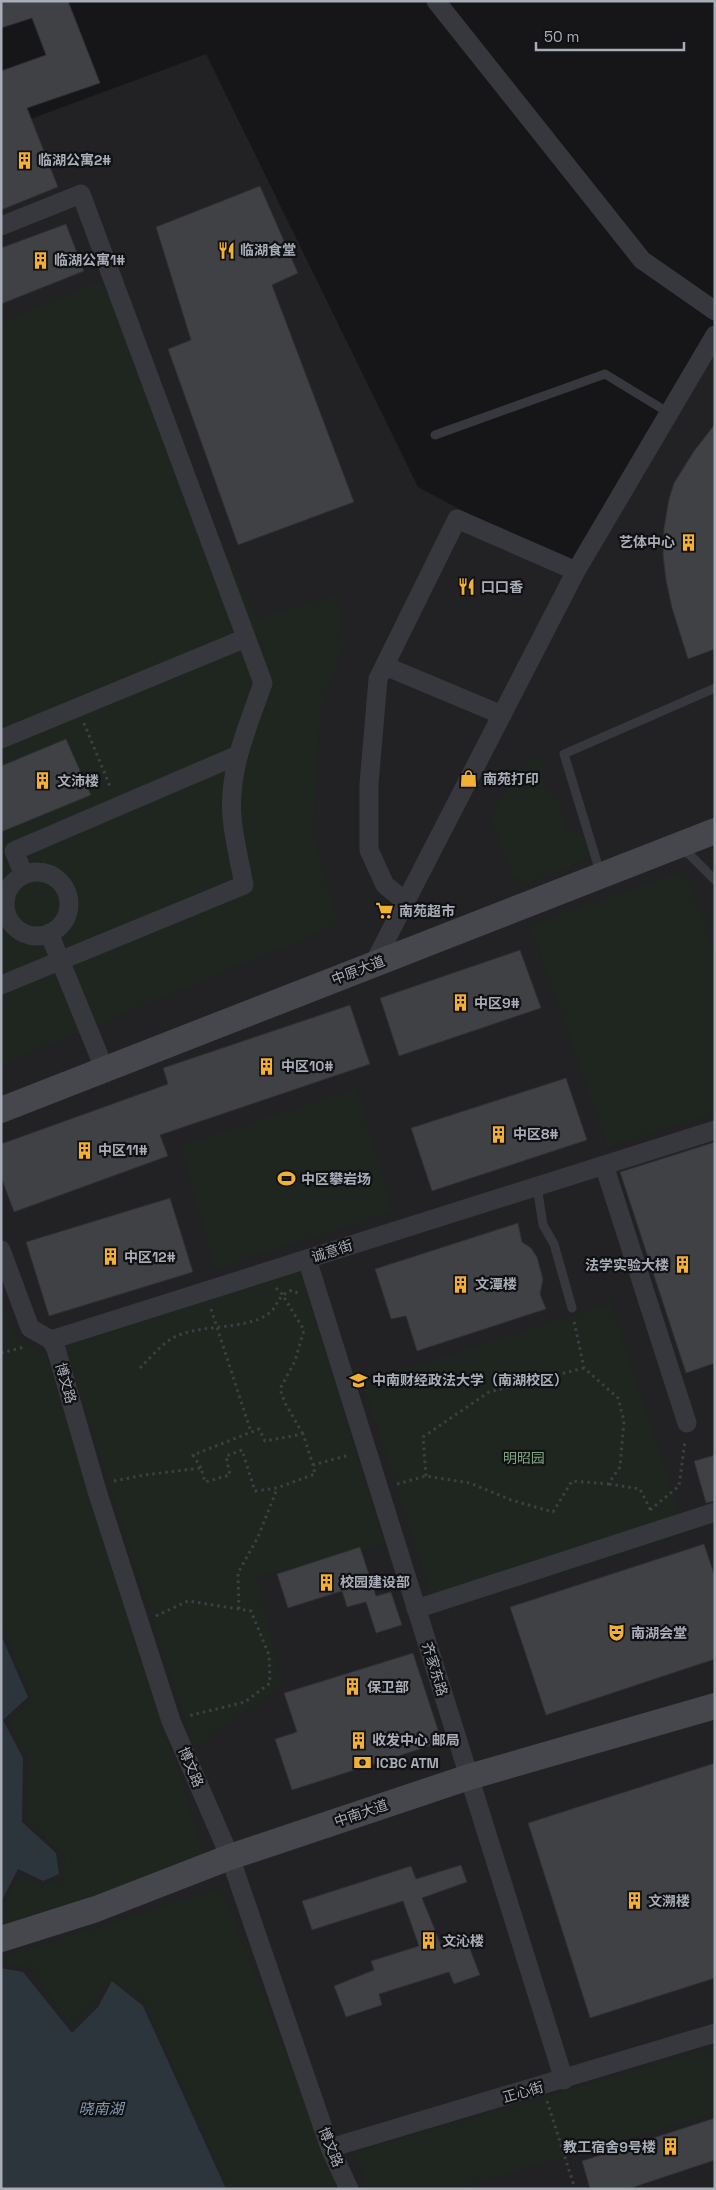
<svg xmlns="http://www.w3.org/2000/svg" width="716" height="2190" font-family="'Space Grotesk','Noto Sans SC',sans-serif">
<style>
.built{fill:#222225}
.green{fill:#1e261f}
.water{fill:#2c353c}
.building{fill:#404145;stroke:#303034}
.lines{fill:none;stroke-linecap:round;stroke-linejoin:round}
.path{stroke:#3d3f44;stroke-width:3;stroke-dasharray:2.5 4;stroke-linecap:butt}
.service{stroke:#37383d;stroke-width:9}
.minor{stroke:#37383d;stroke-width:19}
.secondary{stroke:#45474d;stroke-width:26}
.labels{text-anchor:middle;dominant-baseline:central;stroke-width:4.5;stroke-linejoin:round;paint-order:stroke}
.poi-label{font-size:14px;font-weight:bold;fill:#a8adb8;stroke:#111113;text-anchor:start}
.street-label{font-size:14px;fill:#a8adb8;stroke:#111113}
.park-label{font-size:14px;fill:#7fa381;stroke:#111113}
.water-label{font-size:15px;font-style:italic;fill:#7f9bb3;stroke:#111113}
</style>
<rect width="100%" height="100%" fill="#161618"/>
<path class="built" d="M206,54L418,487L576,571L715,351V2189H1V130Z"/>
<path class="green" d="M102,281L257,619L337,594L344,645L320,712L313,836L339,924L1,1065V322Z
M534,755L542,759V775L546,790L561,805L566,830L583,837L592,856L527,885L512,874L490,817L523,767Z
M685,871L715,956V1112L608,1147L530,924Z
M357,1088L393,1212L215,1269L181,1146Z
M300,1270L385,1545L257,1577L282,1686L194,1748L65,1346Z
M1,1297L17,1341L46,1354L207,1862L1,1924V1910L20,1875L42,1886L63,1880L65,1857L26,1819L29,1763L9,1723L32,1698L1,1625Z
M611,1303L686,1533L437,1613L363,1383Z
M221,1888L329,2161L342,2189H229L145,2003L109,1976L94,2005L72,2027L28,1966L1,1961V1958Z
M715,2047V2113L455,2189H368L354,2152Z"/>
<path class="water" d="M1,1635L28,1697L3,1720L23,1758L22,1822L56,1853L59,1874L43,1881L18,1869L1,1902Z
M1,1968L23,1972L72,2033L98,2007L112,1981L143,2006L226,2189H1Z"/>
<path class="building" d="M1,1H68L100,83L27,108L58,187L1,210V71L46,55L32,18L1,28Z
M260,186L298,273L272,285L354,502L238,545L168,349L191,340L156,227Z
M66,224L84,271L1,304V248Z
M715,424V649L688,659L672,608L666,580L663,555L664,528L669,499L674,483L694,451Z
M66,739L91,795L1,832V766Z
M520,950L541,1008L399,1056L380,998Z
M350,1005L370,1064L160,1135L168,1156L14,1212L1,1177V1144L168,1084L163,1068Z
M566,1078L587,1140L432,1191L411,1128Z
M715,1142V1363L686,1373L620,1172Z
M170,1198L193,1272L49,1316L26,1242Z
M518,1223L522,1242L531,1248L537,1257L543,1279L540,1294L546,1309L417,1351L406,1316L391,1319L375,1269Z
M715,1455V1501L706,1503L694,1461Z
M704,1544L715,1577V1659L546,1715L510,1607Z
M360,1547L376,1596L391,1592L402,1625L376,1633L366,1602L347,1607L342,1591L288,1608L277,1574Z
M413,1653L442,1742L292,1790L275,1739L297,1732L284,1693Z
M715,1763V1978L590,2018L528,1823Z
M461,1865L467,1882L422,1898L441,1945L465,1936L480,1975L454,1984L449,1972L379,1994L382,2005L346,2017L334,1986L374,1970L371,1961L419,1946L403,1901L312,1930L302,1901L411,1866L416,1879Z
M715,2118V2160L628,2189H590L582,2161Z"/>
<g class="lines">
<path class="path" d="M84,723L111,789
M276,1288L282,1294L304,1330L295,1361L280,1389L285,1403L303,1434
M211,1309L251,1432
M1,1353L24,1347
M140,1368C150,1358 160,1346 171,1339C197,1323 245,1331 268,1314C280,1305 274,1298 292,1290L299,1294
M201,1468L193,1455L259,1429L265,1441L303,1434L313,1465
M426,1476L423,1437L489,1392L584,1368
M114,1481L144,1475L201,1468L205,1482L230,1475L226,1456L242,1450L255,1491L277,1488L315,1474L313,1465L349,1455
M397,1484L426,1476L470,1483L511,1500L553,1512L572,1481L608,1484L620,1467L624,1421L618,1398L584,1368L574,1321
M609,1484L640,1489L651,1511
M650,1510L679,1486L685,1441
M239,1609L238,1573L258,1537L277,1489
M156,1616L188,1601L251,1611L269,1655L270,1683L245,1702L188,1716
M547,2101L575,2189"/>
<path class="service" d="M435,435L605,374L669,413
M679,849L690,855L715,880
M600,872L564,754L715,688
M537,1186L543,1225L554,1244L572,1308"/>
<path class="minor" d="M436,1L642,260L715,311
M1,226L81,194L263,683C248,726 228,770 232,817C234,840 240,863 244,885L1,985
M385,666L502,715
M1,739L246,638
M5 904a32 32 0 1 1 64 0a32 32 0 1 1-64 0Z
M24,875L14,851L238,755
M406,902L385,885L369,850V784L378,679L457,519L576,571
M49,933L104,1068
M374,963L576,571L715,335
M604,1165L687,1423
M1,1250L30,1328L51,1340L715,1130
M307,1259L564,2080
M51,1340L56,1349L97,1491L171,1721L230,1857L330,2148L349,2189
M416,1609L715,1512
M330,2148L715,2033"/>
<path class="secondary" d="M1,1110L715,831
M1,1939L96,1909L230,1857L469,1777L715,1706"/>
</g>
<defs>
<symbol id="building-bare" viewBox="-9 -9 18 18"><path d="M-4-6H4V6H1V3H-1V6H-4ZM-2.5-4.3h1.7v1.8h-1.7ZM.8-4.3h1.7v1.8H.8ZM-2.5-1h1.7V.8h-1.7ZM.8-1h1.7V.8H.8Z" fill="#f2b134" stroke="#111113" stroke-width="2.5" paint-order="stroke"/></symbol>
<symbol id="restaurant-bare" viewBox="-9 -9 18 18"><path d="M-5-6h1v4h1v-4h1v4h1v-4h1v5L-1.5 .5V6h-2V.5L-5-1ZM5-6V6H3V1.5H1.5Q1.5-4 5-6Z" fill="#f2b134" stroke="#111113" stroke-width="2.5" paint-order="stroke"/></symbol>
<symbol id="shop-bare" viewBox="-9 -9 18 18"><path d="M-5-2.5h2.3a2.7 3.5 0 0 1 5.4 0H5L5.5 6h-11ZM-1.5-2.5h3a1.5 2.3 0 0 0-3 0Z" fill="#f2b134" stroke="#111113" stroke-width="2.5" paint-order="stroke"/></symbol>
<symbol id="supermarket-bare" viewBox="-9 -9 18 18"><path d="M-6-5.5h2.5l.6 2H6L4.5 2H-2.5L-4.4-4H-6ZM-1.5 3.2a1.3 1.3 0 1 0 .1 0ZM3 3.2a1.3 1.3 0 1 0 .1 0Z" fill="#f2b134" stroke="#111113" stroke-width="2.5" paint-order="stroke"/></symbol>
<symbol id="stadium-bare" viewBox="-9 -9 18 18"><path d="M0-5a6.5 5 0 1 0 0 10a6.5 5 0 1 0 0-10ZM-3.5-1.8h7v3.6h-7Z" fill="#f2b134" stroke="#111113" stroke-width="2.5" paint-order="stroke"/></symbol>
<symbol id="university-bare" viewBox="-9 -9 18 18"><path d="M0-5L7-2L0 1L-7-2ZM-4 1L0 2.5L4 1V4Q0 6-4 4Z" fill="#f2b134" stroke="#111113" stroke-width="2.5" paint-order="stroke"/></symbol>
<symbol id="theatre-bare" viewBox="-9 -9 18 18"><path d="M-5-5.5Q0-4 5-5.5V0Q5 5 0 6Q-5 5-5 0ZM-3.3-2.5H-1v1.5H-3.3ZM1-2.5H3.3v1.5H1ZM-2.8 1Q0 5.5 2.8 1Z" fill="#f2b134" stroke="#111113" stroke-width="2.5" paint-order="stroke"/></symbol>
<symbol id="bank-bare" viewBox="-9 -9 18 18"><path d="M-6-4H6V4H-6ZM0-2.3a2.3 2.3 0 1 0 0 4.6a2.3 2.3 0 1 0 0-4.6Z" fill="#f2b134" stroke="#111113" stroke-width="2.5" paint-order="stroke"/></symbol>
</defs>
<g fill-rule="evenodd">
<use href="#building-bare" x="12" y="148" width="25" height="25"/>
<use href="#restaurant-bare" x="214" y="238" width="25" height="25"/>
<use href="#building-bare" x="28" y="248" width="25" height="25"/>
<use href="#building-bare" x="676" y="530" width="25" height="25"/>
<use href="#restaurant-bare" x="454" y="574" width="25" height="25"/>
<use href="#shop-bare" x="456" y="766" width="25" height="25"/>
<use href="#building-bare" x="30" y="768" width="25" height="25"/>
<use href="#supermarket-bare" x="372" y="898" width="25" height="25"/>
<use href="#building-bare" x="448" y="990" width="25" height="25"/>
<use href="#building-bare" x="254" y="1054" width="25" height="25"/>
<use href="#building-bare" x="486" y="1122" width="25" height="25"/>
<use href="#building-bare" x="72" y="1138" width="25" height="25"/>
<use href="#stadium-bare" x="274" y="1166" width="25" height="25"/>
<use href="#building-bare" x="98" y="1244" width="25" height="25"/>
<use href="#building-bare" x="670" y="1252" width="25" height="25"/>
<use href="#building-bare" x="448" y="1272" width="25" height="25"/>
<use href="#university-bare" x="346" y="1368" width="25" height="25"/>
<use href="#building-bare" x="314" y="1570" width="25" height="25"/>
<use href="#theatre-bare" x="604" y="1620" width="25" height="25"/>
<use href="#building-bare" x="340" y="1674" width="25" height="25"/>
<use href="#building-bare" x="346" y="1728" width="25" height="25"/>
<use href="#bank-bare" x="350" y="1750" width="25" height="25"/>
<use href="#building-bare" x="622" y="1888" width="25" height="25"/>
<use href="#building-bare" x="416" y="1928" width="25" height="25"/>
<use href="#building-bare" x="658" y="2134" width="25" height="25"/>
</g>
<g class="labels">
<g class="poi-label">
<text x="38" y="160">临湖公寓2#</text>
<text x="240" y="250">临湖食堂</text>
<text x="54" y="260">临湖公寓1#</text>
<text x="675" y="542" text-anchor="end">艺体中心</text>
<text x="481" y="587">口口香</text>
<text x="483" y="779">南苑打印</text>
<text x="57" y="781">文沛楼</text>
<text x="399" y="911">南苑超市</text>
<text x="474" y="1003">中区9#</text>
<text x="281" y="1066">中区10#</text>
<text x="513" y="1134">中区8#</text>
<text x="98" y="1150">中区11#</text>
<text x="301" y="1179">中区攀岩场</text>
<text x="124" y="1257">中区12#</text>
<text x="669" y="1265" text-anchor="end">法学实验大楼</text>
<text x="475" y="1284">文潭楼</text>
<text x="372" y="1380">中南财经政法大学（南湖校区）</text>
<text x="340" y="1582">校园建设部</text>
<text x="631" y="1633">南湖会堂</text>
<text x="367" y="1687">保卫部</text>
<text x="372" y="1740">收发中心 邮局</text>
<text x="376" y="1763">ICBC ATM</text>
<text x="648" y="1901">文溯楼</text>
<text x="442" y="1941">文沁楼</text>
<text x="656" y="2147" text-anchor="end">教工宿舍9号楼</text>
</g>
<g class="street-label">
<text transform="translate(358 970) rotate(-21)">中原大道</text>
<text transform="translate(332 1251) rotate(-18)">诚意街</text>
<text transform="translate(66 1383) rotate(74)">博文路</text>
<text transform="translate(435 1669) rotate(73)">齐家东路</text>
<text transform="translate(191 1767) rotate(67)">博文路</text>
<text transform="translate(361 1813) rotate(-19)">中南大道</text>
<text transform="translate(523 2092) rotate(-16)">正心街</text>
<text transform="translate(331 2147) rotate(68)">博文路</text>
</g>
<g class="park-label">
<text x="524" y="1458">明昭园</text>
</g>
<g class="water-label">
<text x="101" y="2108">晓南湖</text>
</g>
</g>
<rect width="716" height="2190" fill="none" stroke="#a8adb8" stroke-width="5"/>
<path d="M536 42v8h148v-8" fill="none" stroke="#a8adb8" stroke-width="2.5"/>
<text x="544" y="42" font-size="15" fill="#a8adb8" stroke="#111113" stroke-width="4" paint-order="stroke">50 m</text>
</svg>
